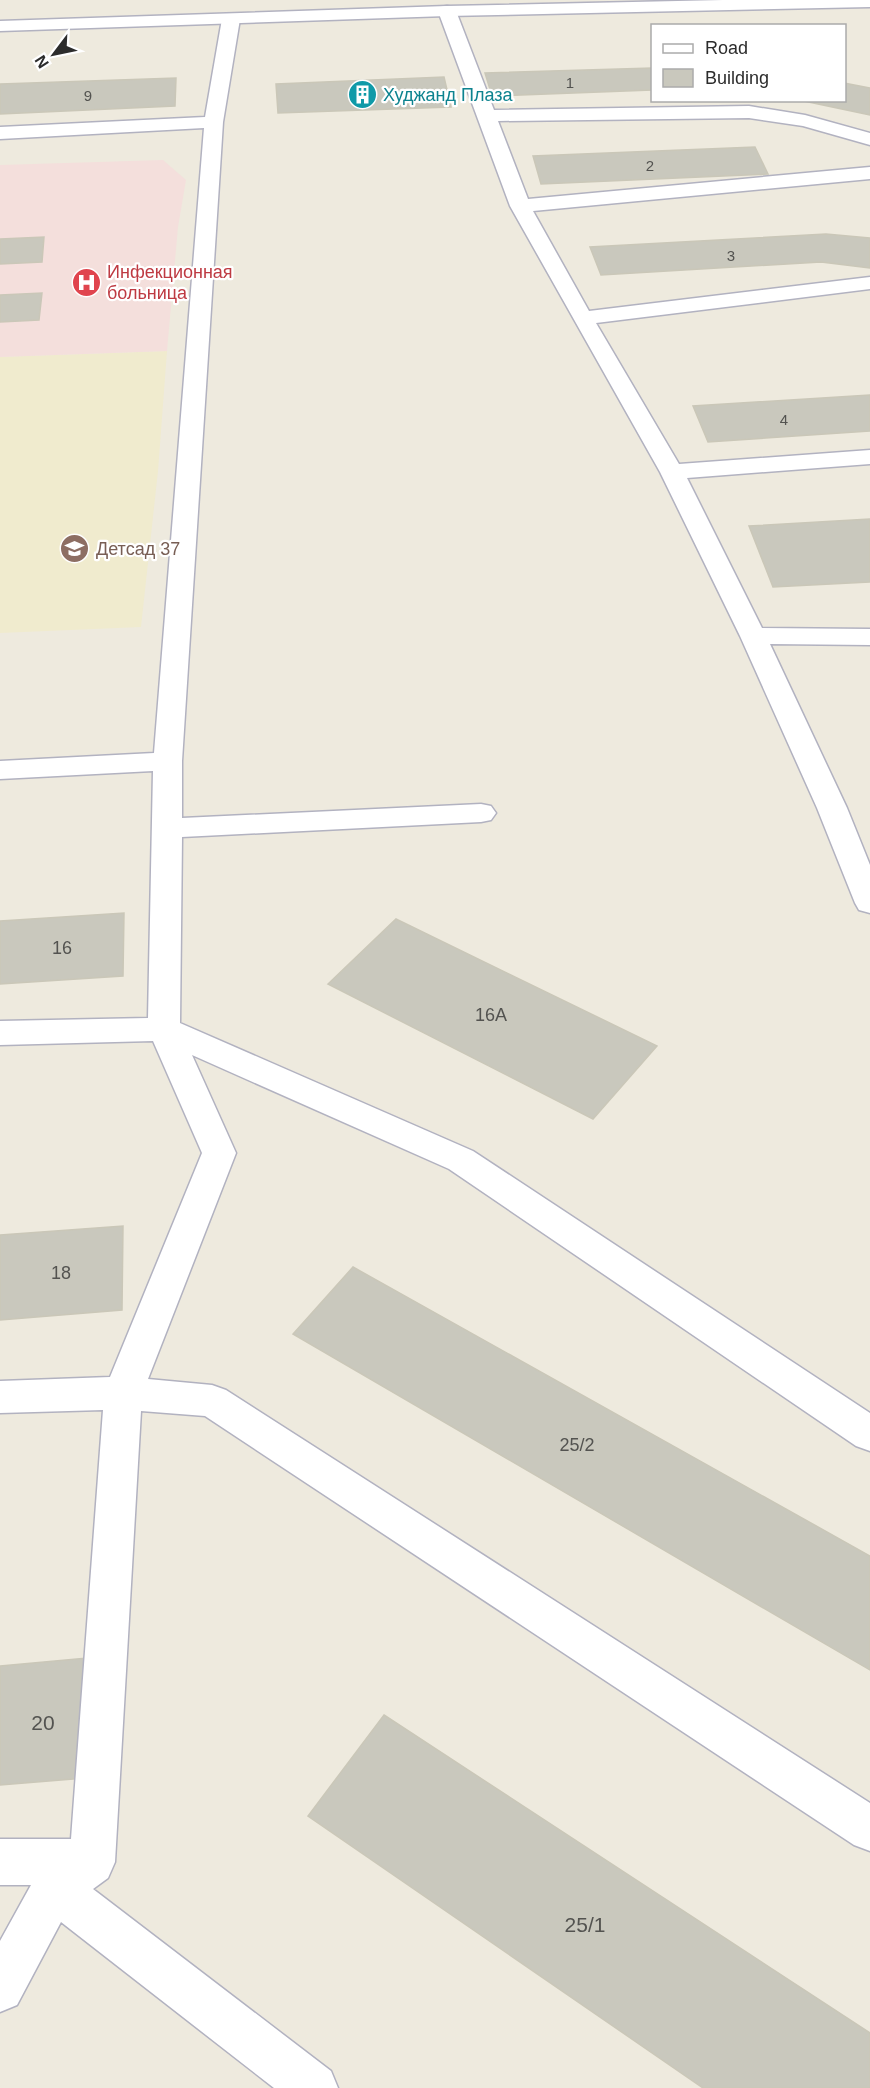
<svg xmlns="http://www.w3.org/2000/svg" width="870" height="2088" font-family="Arial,sans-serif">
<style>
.education{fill:#f0ebce}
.medical{fill:#f4dfdc}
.building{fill:#c9c8bd;stroke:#cac7b8;stroke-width:1.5}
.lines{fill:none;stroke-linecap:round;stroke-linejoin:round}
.street-casing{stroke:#b2b2c0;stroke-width:3}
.secondary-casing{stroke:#b2b2c0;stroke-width:3}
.street{fill:#fff;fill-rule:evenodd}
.secondary{fill:#fff;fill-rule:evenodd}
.labels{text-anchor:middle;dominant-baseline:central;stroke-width:4.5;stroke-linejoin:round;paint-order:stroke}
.far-number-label{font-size:15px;fill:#535350}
.far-culture-label{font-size:18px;fill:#0d838f;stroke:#fff;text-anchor:start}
.far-health-label{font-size:18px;fill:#be3a42;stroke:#fff;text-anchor:start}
.far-education-label{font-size:18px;fill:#785e54;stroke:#fff;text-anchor:start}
.number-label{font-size:18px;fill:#535350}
.near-number-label{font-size:21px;fill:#535350}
</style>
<rect width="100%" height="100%" fill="#eeeade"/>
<path class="education" d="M167,351L158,471L141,627L0,633V357Z"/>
<path class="medical" d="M163,160L186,180L178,227L167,351L0,357V165Z"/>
<path class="building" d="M652,68V90L492,96L485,73Z
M444,77L451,107L278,113L276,84Z
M176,78L175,106L0,114V84Z
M844,83L870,88V115L799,100H844Z
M755,147L768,174L541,184L533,156Z
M826,234L870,238V268L821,262L601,275L590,247Z
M44,237L42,262L0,264V239Z
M42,293L39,320L0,322V295Z
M870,395V431L708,442L693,406Z
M870,519V582L773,587L749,526Z
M124,913L123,976L0,984V921Z
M396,919L657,1046L593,1119L328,984Z
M123,1226L122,1310L0,1320V1235Z
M353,1267L870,1556V1670L293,1334Z
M87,1658L85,1778L0,1785V1666Z
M384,1715L870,2033V2088H703L308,1816Z"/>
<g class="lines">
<defs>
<path id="street" d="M447,6L453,7L456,11L494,110L749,106L805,115L870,133V145L803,126L749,118L498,121L528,199L870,167V179L533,211L589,311L870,277V289L596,323L679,464L870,450V464L687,478L762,628L870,629V645L770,644L847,808L870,865V913L859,910L855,903L817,808L740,636L660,472L510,206L438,11L441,7Z
M231,14L237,15L240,19L223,122L182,761V818L481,804L491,806L496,813L491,820L481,822L182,837L180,1023L473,1151L870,1413V1451L856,1446L449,1169L192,1055L236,1153L148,1379L212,1385L226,1390L870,1803V1851L854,1845L205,1416L141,1411L115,1862L108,1878L93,1889L331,2071L338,2088H274L61,1922L17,2005L0,2012V1941L31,1885H0V1839H71L103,1410L0,1413V1381L110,1377L202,1153L153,1041L0,1045V1021L148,1018L153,771L0,779V761L154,753L204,128L0,139V127L205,117L222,19L225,15Z"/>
<path id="secondary" d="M723,0H870V7L447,16L0,31V21L447,6Z"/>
</defs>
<use href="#street" class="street-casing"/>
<use href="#secondary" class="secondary-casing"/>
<use href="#street" class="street"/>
<use href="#secondary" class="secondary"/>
</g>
<defs>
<symbol id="building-disc" viewBox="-11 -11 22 22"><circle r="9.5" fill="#0f9aa8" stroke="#fff"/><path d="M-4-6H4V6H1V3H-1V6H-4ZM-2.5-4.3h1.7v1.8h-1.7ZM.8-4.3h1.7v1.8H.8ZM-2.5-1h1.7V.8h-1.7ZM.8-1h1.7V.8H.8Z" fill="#fff"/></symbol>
<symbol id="hospital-disc" viewBox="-11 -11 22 22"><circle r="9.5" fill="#e0444e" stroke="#fff"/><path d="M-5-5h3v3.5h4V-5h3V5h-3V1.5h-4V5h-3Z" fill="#fff"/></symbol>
<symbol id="school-disc" viewBox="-11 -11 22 22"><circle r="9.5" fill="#8d6e63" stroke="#fff"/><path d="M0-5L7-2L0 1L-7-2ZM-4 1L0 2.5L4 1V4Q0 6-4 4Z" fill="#fff"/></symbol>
</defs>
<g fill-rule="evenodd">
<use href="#building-disc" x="346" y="78" width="33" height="33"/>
<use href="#hospital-disc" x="70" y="266" width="33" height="33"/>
<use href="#school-disc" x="58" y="532" width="33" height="33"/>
</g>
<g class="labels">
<g class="far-number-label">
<text x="570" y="82">1</text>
<text x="88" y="95">9</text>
<text x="650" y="165">2</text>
<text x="731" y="255">3</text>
<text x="784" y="419">4</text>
</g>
<g class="far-culture-label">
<text x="383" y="95">Худжанд Плаза</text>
</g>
<g class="far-health-label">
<text x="107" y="272">Инфекционная<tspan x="107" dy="21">больница</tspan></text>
</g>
<g class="far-education-label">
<text x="96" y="549">Детсад 37</text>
</g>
<g class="number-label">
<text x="62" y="948">16</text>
<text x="491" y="1015">16А</text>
<text x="61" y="1273">18</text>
<text x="577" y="1445">25/2</text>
</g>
<g class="near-number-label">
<text x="43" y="1722">20</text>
<text x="585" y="1924">25/1</text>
</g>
</g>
<rect x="651" y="24" width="195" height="78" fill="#ffffff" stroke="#ababab" stroke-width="1.5"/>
<rect x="663" y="44" width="30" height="9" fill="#ffffff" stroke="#ababab" stroke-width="1.5"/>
<text x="705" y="54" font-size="18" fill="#2c2c2c">Road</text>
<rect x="663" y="69" width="30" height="18" fill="#c9c8bd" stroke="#ababab" stroke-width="1.5"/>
<text x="705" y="84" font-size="18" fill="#2c2c2c">Building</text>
<g transform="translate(54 54) rotate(238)" stroke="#ffffff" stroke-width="4.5" paint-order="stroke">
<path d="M0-4.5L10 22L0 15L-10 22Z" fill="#2c2c2c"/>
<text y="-9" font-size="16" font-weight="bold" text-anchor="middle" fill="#2c2c2c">N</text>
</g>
</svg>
